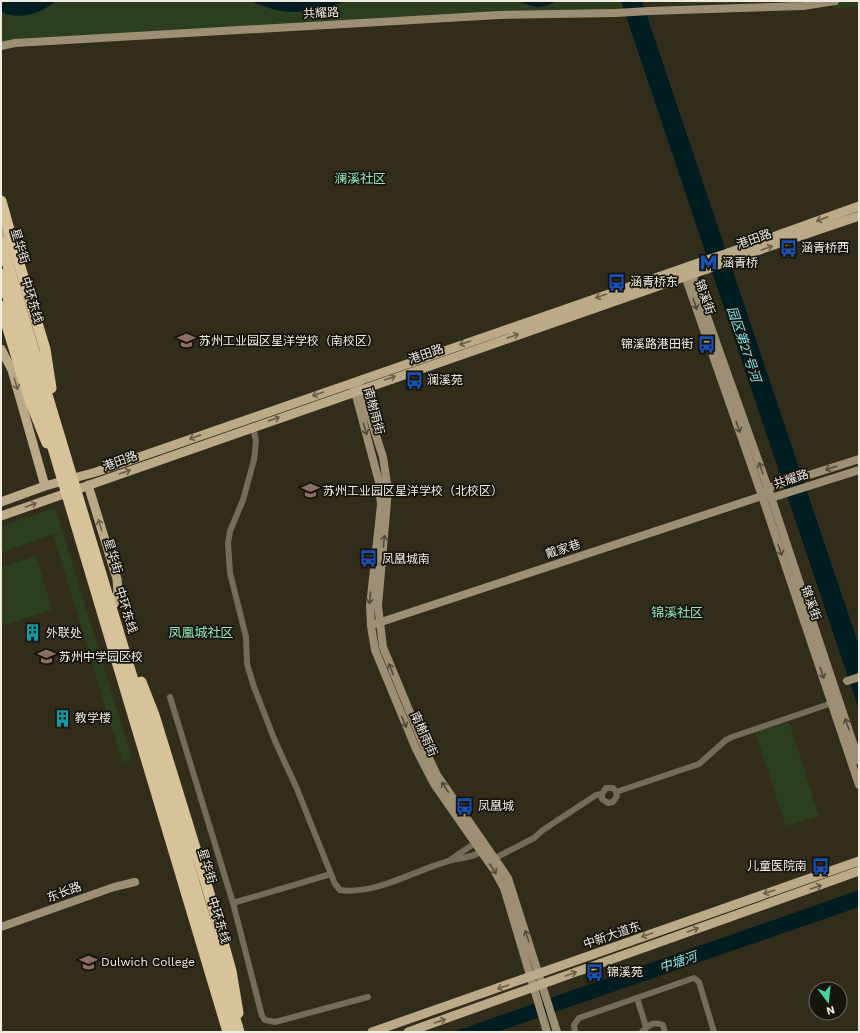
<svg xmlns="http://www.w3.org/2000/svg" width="860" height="1033" font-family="'Work Sans','Noto Sans SC',sans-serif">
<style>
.green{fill:#2b3e1f}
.water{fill:#001e21}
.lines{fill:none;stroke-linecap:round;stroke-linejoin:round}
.street{stroke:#746c5b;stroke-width:6}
.secondary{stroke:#9c8f74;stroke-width:8}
.primary{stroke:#ba8;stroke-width:9}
.highway{stroke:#d7c399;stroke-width:11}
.secondary-bridge{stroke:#9c8f74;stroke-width:8}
.primary-bridge{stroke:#ba8;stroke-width:9}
.highway-bridge{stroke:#d7c399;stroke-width:11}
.oneway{stroke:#695f4a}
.oneway2{stroke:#534b3b}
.labels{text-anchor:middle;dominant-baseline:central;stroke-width:3.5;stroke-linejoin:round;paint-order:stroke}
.street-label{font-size:12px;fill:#f0ece1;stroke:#17140d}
.poi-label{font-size:12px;fill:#f0ece1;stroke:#17140d;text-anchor:start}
.neighbourhood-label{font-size:13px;fill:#90e7c2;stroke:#17140d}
.water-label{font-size:13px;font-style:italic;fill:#82e1e8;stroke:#17140d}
</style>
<rect width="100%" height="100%" fill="#322c1a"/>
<path class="green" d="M57,1H251C259,4 268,8 277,10C296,15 326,9 344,1H519L537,8L546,7L556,1H621L624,11L30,38L1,42V12C22,20 40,13 57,1Z
M677,1H817L679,4Z
M843,1H859V7L830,9Z
M54,508L56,510L132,759L122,762L53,534L1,553V526Z
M36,556L52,610L1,626V567Z
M789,722L819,816L786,826L755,732Z"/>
<path class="water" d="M1,1H57C39,13 23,21 1,12Z
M251,1H344C326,9 296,15 277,10C268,8 259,4 251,1Z
M519,1H556C542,9 533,8 519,1Z
M621,1H642L859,646V710Z
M859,890V907L497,1032H453Z"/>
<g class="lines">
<path class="street" d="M253,427L256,441L254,460L243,500L230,531L228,543L230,573L246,637L247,664L254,687L275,741L297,789L335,884L340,890C376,895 415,870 449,861C462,857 468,859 481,852
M170,697L233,903L262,1016L265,1020L275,1022L368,997
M616,792L699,764L726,740L732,737L832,703
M495,858L534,838L543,830L596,795L602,794L606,788H613L616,791L617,796L613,802L608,803L602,799V794
M450,860L475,843
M233,903L331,874
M637,998L646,1027
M575,1032L574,1025L579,1018L694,978L699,982L714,1032
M642,1032C648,1025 654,1021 663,1025L665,1032"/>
<path class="secondary" d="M649,11L803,6L835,1
M1,46L15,43L499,15L616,13
M688,269L692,274L768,488L859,761
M686,272L685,276L762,496L859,785
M358,385L361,389L383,457L388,490L378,606L383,647L428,756L437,775L508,878L557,1032
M354,388L379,482L381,505L370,606L371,626L375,650L416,749L434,784L494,870L504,888L547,1032
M765,492L768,488L859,459
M767,497L771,498L859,470
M375,624L762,496
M1,927L114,887L135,882"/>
<path class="primary" d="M1,225L8,249
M728,253L859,206
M730,260L859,216
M1,349L12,370L45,486
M88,485L117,579L118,592L114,604
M1,502L45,486L96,472L704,261
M1,516L707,269
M372,1032L859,861
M408,1032L859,871"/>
<path class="highway" d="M1,201L11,237
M1,306L31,403L47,443
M212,903L231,971L238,1013"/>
<path class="secondary-bridge" d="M616,13L649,11
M847,681L859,677"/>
<path class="primary-bridge" d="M704,261L728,253
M707,269L730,260"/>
<path class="highway-bridge" d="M11,237L45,349L51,388
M1,242L239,1032
M1,274L228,1032
M141,682L154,715L212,903"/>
</g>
<defs><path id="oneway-shaft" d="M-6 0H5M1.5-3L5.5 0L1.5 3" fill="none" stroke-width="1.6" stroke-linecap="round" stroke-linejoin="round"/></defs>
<g class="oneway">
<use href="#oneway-shaft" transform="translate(822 219) rotate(160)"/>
<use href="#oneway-shaft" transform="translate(767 248) rotate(-19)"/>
<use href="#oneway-shaft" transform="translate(601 296) rotate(161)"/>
<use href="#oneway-shaft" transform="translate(513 336) rotate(-19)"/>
<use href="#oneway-shaft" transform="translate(465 343) rotate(161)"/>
<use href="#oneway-shaft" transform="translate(390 378) rotate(-19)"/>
<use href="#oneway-shaft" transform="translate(16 384) rotate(73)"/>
<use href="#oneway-shaft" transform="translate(318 394) rotate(161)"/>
<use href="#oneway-shaft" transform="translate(274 419) rotate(-19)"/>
<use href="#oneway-shaft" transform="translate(195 437) rotate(161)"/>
<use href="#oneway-shaft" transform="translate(125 472) rotate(-20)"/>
<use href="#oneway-shaft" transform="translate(31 505) rotate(-19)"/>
<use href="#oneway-shaft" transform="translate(100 525) rotate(-107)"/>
<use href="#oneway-shaft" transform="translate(816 887) rotate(-19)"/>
<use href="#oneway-shaft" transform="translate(769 892) rotate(161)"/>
<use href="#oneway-shaft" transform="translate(693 930) rotate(-20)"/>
<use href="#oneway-shaft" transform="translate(647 935) rotate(161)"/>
<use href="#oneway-shaft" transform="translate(571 974) rotate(-20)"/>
<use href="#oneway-shaft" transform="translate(503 987) rotate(161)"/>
<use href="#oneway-shaft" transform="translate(440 1021) rotate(-19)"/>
</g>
<g class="oneway2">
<use href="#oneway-shaft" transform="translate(695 304) rotate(71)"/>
<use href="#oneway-shaft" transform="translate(738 427) rotate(71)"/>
<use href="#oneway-shaft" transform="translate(365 429) rotate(73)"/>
<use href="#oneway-shaft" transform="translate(761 468) rotate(-109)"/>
<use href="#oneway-shaft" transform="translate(831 468) rotate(162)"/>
<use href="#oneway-shaft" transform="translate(384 541) rotate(-84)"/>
<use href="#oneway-shaft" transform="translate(780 550) rotate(71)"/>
<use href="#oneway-shaft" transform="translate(370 598) rotate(96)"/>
<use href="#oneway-shaft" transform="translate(391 669) rotate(-112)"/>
<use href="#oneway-shaft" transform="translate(822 673) rotate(71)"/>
<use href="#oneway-shaft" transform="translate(404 722) rotate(67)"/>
<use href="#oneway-shaft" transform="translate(847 724) rotate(-109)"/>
<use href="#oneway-shaft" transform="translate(445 787) rotate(-123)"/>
<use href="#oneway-shaft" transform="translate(493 869) rotate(57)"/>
<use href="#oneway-shaft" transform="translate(527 936) rotate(-108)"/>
</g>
<defs>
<symbol id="bus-bare" viewBox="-9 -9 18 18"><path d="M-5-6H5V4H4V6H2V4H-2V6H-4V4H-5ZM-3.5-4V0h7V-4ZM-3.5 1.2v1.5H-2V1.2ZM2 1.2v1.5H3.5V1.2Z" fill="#1a4fb4" stroke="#17140d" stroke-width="2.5" paint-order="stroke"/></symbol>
<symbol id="metro-bare" viewBox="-9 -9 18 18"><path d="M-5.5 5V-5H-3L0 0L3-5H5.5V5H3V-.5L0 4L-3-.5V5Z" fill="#1a4fb4" stroke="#17140d" stroke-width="2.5" paint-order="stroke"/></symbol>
<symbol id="school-bare" viewBox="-9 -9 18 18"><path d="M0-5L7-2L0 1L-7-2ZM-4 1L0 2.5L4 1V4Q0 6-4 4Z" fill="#8d6e63" stroke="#17140d" stroke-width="2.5" paint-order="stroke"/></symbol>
<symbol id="building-bare" viewBox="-9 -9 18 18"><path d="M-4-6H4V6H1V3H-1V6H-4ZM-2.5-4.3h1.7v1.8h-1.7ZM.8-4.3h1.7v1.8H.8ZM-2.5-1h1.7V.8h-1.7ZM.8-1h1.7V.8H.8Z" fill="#0f9aa8" stroke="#17140d" stroke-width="2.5" paint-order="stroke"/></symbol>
</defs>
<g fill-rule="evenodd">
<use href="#bus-bare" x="776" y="236" width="25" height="25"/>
<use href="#metro-bare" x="696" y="250" width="25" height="25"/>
<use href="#bus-bare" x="604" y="270" width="25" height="25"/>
<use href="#school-bare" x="174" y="328" width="25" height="25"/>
<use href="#bus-bare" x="694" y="332" width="25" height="25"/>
<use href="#bus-bare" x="402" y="368" width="25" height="25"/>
<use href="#school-bare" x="298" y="478" width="25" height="25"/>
<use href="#bus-bare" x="356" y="546" width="25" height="25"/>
<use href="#building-bare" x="20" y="620" width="25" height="25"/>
<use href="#school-bare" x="34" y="644" width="25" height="25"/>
<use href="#building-bare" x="50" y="706" width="25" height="25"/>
<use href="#bus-bare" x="452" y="794" width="25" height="25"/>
<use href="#bus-bare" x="808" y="854" width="25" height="25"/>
<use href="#school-bare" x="76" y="950" width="25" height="25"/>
<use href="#bus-bare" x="582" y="960" width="25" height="25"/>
</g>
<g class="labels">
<g class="street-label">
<text transform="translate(321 13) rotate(-3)">共耀路</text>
<text transform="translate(754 239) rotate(-19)">港田路</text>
<text transform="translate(20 246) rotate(73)">星华街</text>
<text transform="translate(705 297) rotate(71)">锦溪街</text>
<text transform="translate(32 300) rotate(73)">中环东线</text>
<text transform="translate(426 354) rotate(-19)">港田路</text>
<text transform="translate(374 411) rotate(75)">南榭雨街</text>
<text transform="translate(120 461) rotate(-20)">港田路</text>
<text transform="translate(791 479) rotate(-18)">共耀路</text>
<text transform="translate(563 549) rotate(-18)">戴家巷</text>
<text transform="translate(113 556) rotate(73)">星华街</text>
<text transform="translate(811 603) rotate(71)">锦溪街</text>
<text transform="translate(126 610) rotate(73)">中环东线</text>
<text transform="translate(424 734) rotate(66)">南榭雨街</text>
<text transform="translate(207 866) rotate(73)">星华街</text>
<text transform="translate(64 892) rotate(-20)">东长路</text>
<text transform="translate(219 920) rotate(73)">中环东线</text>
<text transform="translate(612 935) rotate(-19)">中新大道东</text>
</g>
<g class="poi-label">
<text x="801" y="248">涵青桥西</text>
<text x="722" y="263">涵青桥</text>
<text x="630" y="282">涵青桥东</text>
<text x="199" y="341">苏州工业园区星洋学校（南校区）</text>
<text x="693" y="344" text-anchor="end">锦溪路港田街</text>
<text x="427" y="380">澜溪苑</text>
<text x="323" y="491">苏州工业园区星洋学校（北校区）</text>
<text x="382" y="559">凤凰城南</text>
<text x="46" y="633">外联处</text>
<text x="59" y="657">苏州中学园区校</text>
<text x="75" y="718">教学楼</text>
<text x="478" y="806">凤凰城</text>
<text x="807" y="866" text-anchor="end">儿童医院南</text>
<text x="101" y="962">Dulwich College</text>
<text x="607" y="972">锦溪苑</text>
</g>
<g class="neighbourhood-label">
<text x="360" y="178">澜溪社区</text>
<text x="677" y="612">锦溪社区</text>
<text x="201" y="632">凤凰城社区</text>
</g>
<g class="water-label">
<text transform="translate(744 344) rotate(71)">园区第27号河</text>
<text transform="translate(678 962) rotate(-19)">中塘河</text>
</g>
</g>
<rect width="860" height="1033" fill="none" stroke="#f0ece1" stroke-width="4"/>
<g transform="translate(828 1001) rotate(164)"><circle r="19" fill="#17140d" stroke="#6e6a62"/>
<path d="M0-3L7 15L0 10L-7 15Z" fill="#42d4a0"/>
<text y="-6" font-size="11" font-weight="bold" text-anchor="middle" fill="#f0ece1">N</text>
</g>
</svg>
